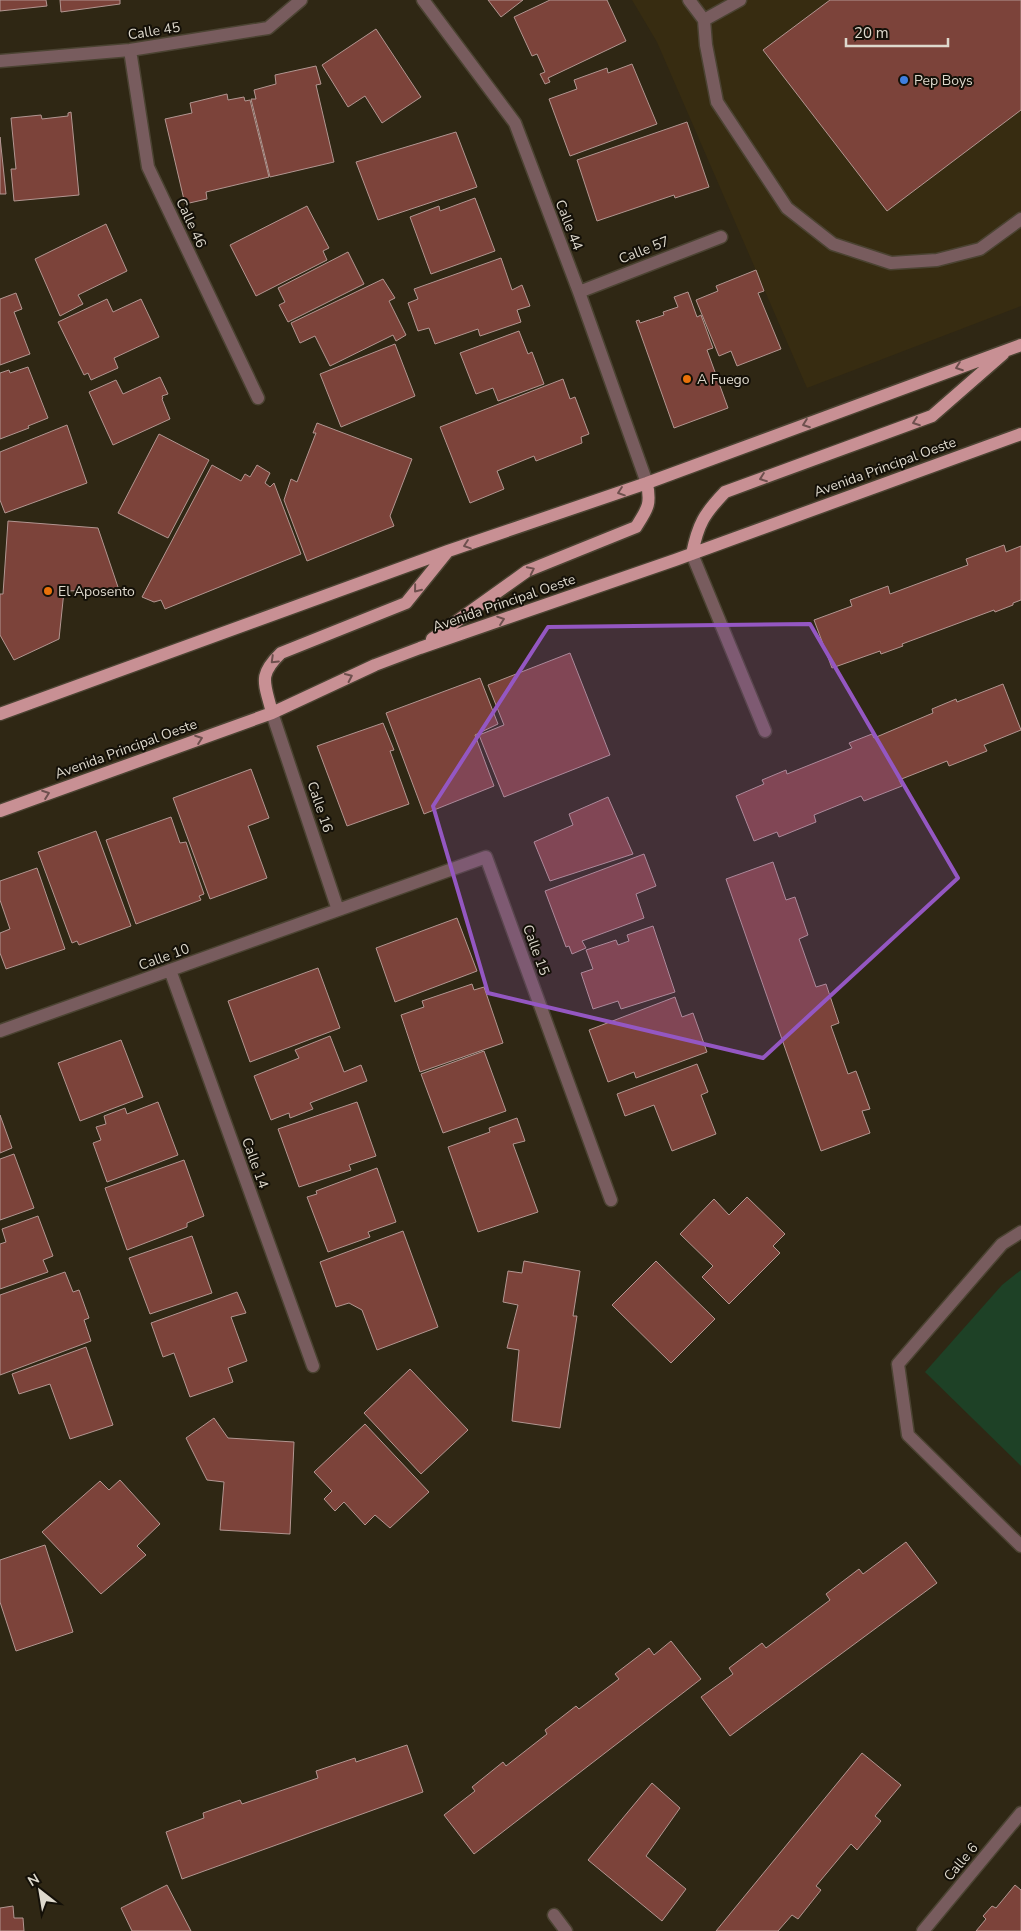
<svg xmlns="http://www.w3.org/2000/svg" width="1021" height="1931" font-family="'Nunito Sans',sans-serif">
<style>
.built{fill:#372c11}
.green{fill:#1e4126}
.building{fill:#7c433a;stroke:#b29691}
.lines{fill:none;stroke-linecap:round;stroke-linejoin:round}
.minor-casing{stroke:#4b4332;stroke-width:15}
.major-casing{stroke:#4b4332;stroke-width:15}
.minor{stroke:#785c5e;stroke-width:12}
.major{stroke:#c89094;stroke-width:12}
.oneway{stroke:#6e504e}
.marked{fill:#9457c2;fill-opacity:0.2;stroke:#9457c2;stroke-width:4;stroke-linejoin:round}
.shop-dot{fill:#3f7fe0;stroke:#141008;stroke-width:2}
.food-dot{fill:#e8710a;stroke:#141008;stroke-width:2}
.labels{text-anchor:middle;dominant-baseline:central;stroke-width:4;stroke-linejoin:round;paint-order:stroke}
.street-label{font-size:14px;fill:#ded9cd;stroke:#141008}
.poi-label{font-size:14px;fill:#ded9cd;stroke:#141008;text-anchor:start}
</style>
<rect width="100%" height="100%" fill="#2f2714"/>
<path class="built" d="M632,0H1021V306L807,388L657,42Z"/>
<path class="green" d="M1021,1270V1466L925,1372L1002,1285Z"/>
<path class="building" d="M0,0H46L47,6L0,11Z
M60,0H120V4L61,12Z
M488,0H523L501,17Z
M550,0H607L626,41L548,78L550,82L545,84L540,74L545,72L537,54L532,56L514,17Z
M830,0H1021V110L887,211L763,50Z
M376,29L421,97L382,123L365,96L348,107L322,65Z
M632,64L657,124L570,156L549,99L577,89L574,80L607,68L608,73Z
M316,66L321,84L316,85L334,162L270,177L251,99H256L254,90L276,84L275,75Z
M227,94L228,100L244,97L245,101L250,100L269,177L206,192L207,199L185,204L165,119L192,113L190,103Z
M71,112L79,195L14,201L11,169H16L11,118L41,115L42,119L68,116V113Z
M687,122L709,187L675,198L674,195L597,221L577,160Z
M456,132L477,187L378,220L356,162Z
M0,137L6,194H0Z
M475,198L495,251L431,274L410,217L439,206L440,211Z
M307,206L329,248L323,251L327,260L256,296L230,245Z
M106,224L127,271L78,295L83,304L60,316L35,259Z
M348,252L364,284L288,322L279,305L285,302L278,288Z
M501,258L512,290L522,285L530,306L517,310L521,322L480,336L478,329L435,344L429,328L418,331L408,303L418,299L414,289Z
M756,270L764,291L758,293L781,349L737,366L731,351L719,356L696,300L718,291L716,286Z
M383,279L395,298L389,301L406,335L396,341L393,335L330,366L315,336L300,343L291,323Z
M688,292L697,317L701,315L713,348L707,350L728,408L674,428L636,321L639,320L640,323L664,315L663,312L678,307L674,297Z
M16,293L22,309L14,312L30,354L0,365V299Z
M107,299L113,312L141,299L159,337L114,358L118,368L91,380L88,373L84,375L58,322Z
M519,331L528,354L532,352L544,384L498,401L493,388L476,394L460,353Z
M395,344L415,396L341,427L320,374Z
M28,367L48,418L28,426L29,428L0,439V373L9,370L10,373Z
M160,377L168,394L162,396L163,398L162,399L170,419L113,445L89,392L116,380L123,394Z
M563,379L570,399L575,397L589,434L581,437L582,443L536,461L534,456L497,471L504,489L470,503L440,427Z
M317,423L412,459L390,516L394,526L307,561L284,500L291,479L297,482L316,433H313Z
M67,425L87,483L5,513L0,500V452Z
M159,434L209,460L168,538L118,513Z
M212,465L241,481L245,474L250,477L257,465L270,473L265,483L270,487L274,483L301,554L165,609L161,600L154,602L142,597Z
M8,521L98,528L119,590L64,591L59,639L14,660L0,635V594H3Z
M1004,545L1006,552L1021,546V600L1013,603V605L995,612L994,610L902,644L903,646L881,654L880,651L832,668L814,620L852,606L850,600L888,586L890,594L968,565L966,559Z
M570,653L610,755L504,797L479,735L504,725L488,685Z
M480,678L498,724L475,735L494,786L424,814L386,713Z
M1003,684L1021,730L984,745L987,751L949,766L947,761L899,780L902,786L864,801L861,796L814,815L816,822L779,837L777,832L754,841L736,796L764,784L762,780L786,770L787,774L852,748L849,743L872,734L874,738L933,713L932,709L956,699L957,702Z
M383,723L394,750L390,751L409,804L347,826L317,746Z
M251,769L269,818L248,826L267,878L210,899L173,798Z
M608,797L633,854L550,881L534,842L573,825L569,814Z
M171,817L180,843L186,842L204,894L199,896L201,900L136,924L106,840Z
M96,831L131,926L79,945L77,941L72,943L38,852Z
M644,854L656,886L636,894L644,918L582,941L586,948L572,954L569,946L566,947L545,891Z
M773,862L786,900L795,897L808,935L799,939L816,987L826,984L839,1023L831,1026L848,1074L856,1071L870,1109L862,1111L870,1133L821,1151L726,879Z
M37,868L65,949L6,969L0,953V933L10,929L0,900V881Z
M457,918L477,971L395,1002L376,948Z
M653,926L675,992L621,1009L618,1001L593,1009L581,973L593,969L586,950L616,940L618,945L629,941L627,935Z
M318,968L340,1028L250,1062L228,1001Z
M472,984L474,990L484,987L503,1043L420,1072L401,1015L424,1007L422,1001Z
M675,997L682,1017L693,1013L707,1052L636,1078L634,1072L608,1082L589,1030Z
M330,1036L344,1072L361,1065L367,1081L310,1103L313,1109L290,1118L289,1113L271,1120L254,1076L299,1058L295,1050Z
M121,1040L143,1097L80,1121L58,1063Z
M484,1051L506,1111L443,1133L421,1074Z
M697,1064L708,1092L701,1095L716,1134L672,1151L654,1105L625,1116L617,1094Z
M158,1102L178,1155L107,1182L93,1143L101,1140L96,1127L106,1124L104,1116L125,1108L127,1114Z
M357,1102L376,1156L349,1165L351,1170L299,1187L278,1129Z
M0,1115L12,1148L0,1153Z
M517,1118L525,1141L513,1144L538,1212L478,1232L448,1147L490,1132L489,1128Z
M14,1154L34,1208L0,1220V1159Z
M184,1160L204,1216L187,1223V1227L127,1250L105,1188Z
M377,1168L396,1222L368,1232L370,1237L328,1252L307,1197L317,1194L316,1191Z
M747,1197L785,1234L773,1246L780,1253L729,1304L702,1277L713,1266L680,1234L714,1199L729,1215Z
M38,1216L53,1256L43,1260L48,1272L0,1289V1244L6,1242L2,1229Z
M403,1231L438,1327L377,1350L362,1310L349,1303L336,1307L320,1262Z
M192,1236L212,1293L150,1314L129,1258Z
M524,1261L580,1271L573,1316H577L560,1428L512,1421L519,1350L507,1348L518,1305L503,1302L508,1271L522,1273Z
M656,1261L715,1319L671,1363L612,1305Z
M65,1272L73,1292L79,1290L89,1318L84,1320L91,1341L0,1375V1295Z
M237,1292L246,1313L231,1317L247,1361L228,1368L233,1382L190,1397L174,1353L163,1357L151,1323Z
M86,1347L113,1425L70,1439L50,1384L19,1394L12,1374Z
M410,1369L468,1430L421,1474L364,1413Z
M214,1418L228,1438L294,1442L290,1534L220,1530L224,1482L207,1480L186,1438Z
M365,1424L429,1492L390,1528L375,1515L365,1525L344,1502L335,1511L324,1499L332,1491L314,1472Z
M120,1480L160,1524L137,1546L146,1555L101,1594L42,1532L100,1481L109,1490Z
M906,1542L937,1583L730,1736L701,1697L733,1674L729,1668L762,1643L766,1648L830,1600L826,1594L859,1569L863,1574Z
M45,1545L73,1632L16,1651L0,1602V1560Z
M671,1641L701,1679L474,1854L444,1815L475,1791L472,1787L503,1762L506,1766L547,1734L545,1730L576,1706L579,1709L619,1679L615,1674L649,1648L654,1655Z
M407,1745L423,1792L182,1879L166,1832L204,1818L203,1813L240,1800L242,1804L318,1778L316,1771L355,1758L356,1762Z
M862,1753L901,1785L875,1816L881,1821L857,1850L851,1844L816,1886L821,1890L798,1919L792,1915L778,1931H716Z
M652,1783L680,1808L646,1856L686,1889L662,1921L588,1860Z
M167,1885L191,1931H132L121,1908Z
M1015,1885L1021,1890V1931H976L986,1919L983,1916L992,1906L996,1908Z
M13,1906L14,1918H23L24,1931H0V1908Z"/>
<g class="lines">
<defs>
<path id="minor" d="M423,0L515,123L579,292L647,483
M689,0L704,20L740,0
M704,20L706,45L717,102L787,208L833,244L891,263L937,260L980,249L1021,219
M130,50L148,167L258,398
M0,61L130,50L268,28L301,0
M579,292L721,237
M692,554L765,731
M272,713L338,910
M170,970L313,1366
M0,1031L486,857L611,1200
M1021,1232L1002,1244L898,1364L908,1435L1021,1546
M554,1915L566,1931
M923,1931L1021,1813"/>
<path id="major" d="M692,554C698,524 704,514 725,492L932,416L1003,354
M432,639L527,571L636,527C648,508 651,505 647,483
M272,713C265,683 257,676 281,653L406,603L448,551
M0,714L448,551L647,483L1021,345
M0,811L272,713L375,665L420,648L675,560L1021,434"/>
</defs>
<use href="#minor" class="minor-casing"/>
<use href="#major" class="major-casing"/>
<use href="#minor" class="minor"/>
<use href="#major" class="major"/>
</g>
<defs><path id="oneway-chevron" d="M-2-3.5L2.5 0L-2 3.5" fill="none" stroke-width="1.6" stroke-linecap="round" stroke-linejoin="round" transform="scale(1.25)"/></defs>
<g class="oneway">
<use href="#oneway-chevron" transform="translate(959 367) rotate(160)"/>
<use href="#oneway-chevron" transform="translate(916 422) rotate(160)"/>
<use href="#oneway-chevron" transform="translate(806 424) rotate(160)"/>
<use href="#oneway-chevron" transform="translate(763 478) rotate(160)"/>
<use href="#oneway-chevron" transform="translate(621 492) rotate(161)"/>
<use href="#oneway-chevron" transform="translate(467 545) rotate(161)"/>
<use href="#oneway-chevron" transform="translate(531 570) rotate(-26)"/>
<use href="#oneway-chevron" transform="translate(417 589) rotate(129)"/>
<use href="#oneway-chevron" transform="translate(501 620) rotate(-19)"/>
<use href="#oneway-chevron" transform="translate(274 660) rotate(136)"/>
<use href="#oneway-chevron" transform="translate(349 677) rotate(-25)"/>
<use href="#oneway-chevron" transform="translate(199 739) rotate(-20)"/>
<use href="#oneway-chevron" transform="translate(46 794) rotate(-20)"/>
</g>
<path class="marked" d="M810,624L958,878L763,1058L488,993L433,806L548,627Z"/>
<circle class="shop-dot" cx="904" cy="80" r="5"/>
<g class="food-dot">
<circle cx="687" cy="379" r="5"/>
<circle cx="48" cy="591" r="5"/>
</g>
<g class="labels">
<g class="street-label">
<text transform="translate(154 31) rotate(-9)">Calle 45</text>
<text transform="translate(191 223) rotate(65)">Calle 46</text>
<text transform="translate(569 225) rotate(69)">Calle 44</text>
<text transform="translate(644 250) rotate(-21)">Calle 57</text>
<text transform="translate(885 467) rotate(-20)">Avenida Principal Oeste</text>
<text transform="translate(504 603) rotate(-19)">Avenida Principal Oeste</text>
<text transform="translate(126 749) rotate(-20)">Avenida Principal Oeste</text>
<text transform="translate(320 807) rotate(71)">Calle 16</text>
<text transform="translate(536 950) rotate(70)">Calle 15</text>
<text transform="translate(164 957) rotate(-20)">Calle 10</text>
<text transform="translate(255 1163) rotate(70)">Calle 14</text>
<text transform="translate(961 1862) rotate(-50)">Calle 6</text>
</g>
<g class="poi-label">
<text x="914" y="80">Pep Boys</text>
<text x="697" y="379">A Fuego</text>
<text x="58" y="591">El Aposento</text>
</g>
</g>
<g transform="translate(40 1891) rotate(329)" stroke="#141008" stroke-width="4" paint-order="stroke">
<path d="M0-4L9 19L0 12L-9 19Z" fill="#ded9cd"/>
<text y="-8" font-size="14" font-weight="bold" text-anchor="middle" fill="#ded9cd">N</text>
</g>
<path d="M846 38v8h102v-8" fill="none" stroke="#ded9cd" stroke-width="2.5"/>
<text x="854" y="38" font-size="15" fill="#ded9cd" stroke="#141008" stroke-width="4" paint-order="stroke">20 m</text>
</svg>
